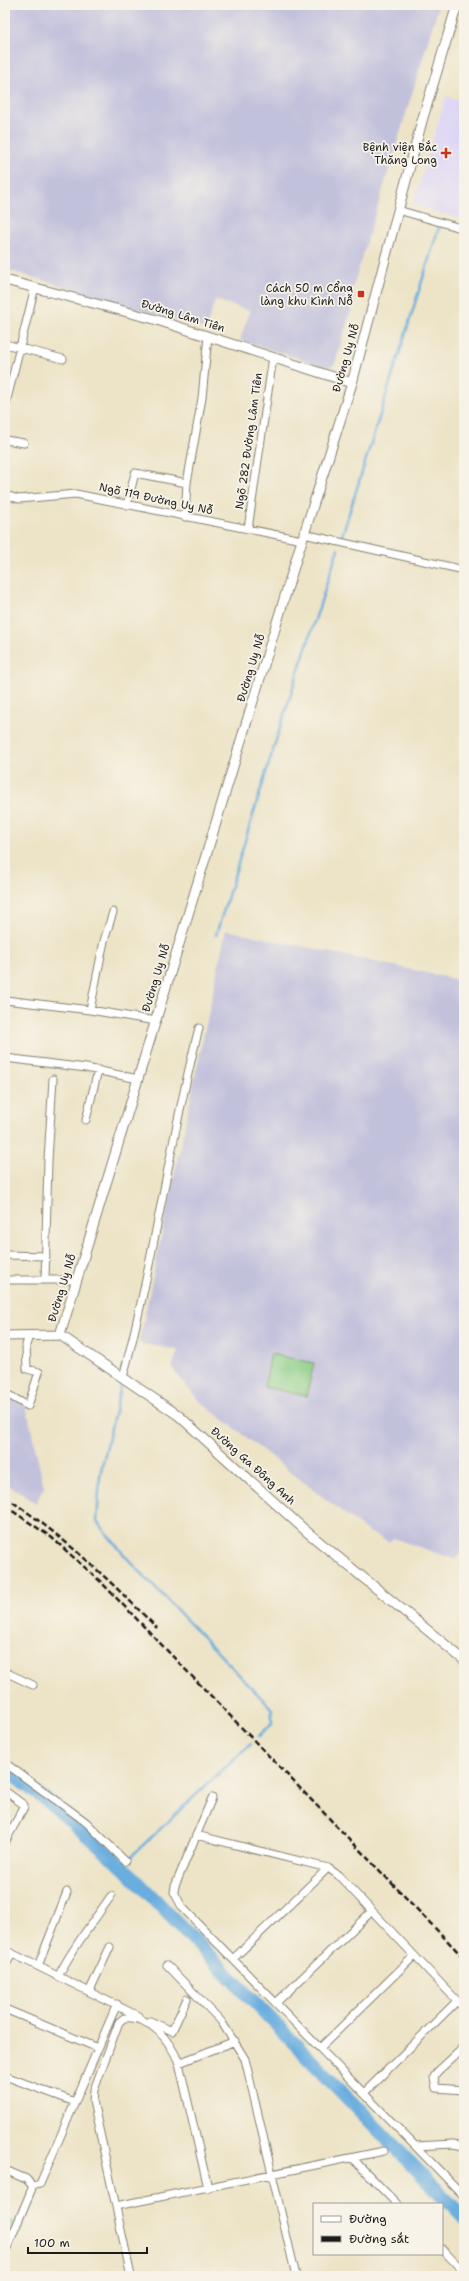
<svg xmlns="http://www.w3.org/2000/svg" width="469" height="2281" font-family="'Shantell Sans',sans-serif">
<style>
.built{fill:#ddd5f6}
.industrial{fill:#c2c1dc}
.green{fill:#8cce85;stroke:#547550}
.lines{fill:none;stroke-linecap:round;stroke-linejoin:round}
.stream{stroke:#6aaddf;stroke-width:2.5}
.river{stroke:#6aaddf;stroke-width:14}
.minor-casing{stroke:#848072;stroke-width:9}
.tertiary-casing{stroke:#848072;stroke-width:11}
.minor{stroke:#fff;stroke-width:7}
.tertiary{stroke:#fff;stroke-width:9}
.rail{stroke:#1c1c1c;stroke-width:2.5;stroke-dasharray:6 3;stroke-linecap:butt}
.poi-dot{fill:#c8321e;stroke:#f7f3e8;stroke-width:1.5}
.labels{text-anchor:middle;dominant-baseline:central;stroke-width:3.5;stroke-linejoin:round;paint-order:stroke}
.poi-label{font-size:11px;fill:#1c1c1c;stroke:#f7f3e8;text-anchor:end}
.street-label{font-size:11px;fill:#1c1c1c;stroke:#f7f3e8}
</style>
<rect width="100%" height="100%" fill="#f7f3e8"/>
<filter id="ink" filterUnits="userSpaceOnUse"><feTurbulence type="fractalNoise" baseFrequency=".025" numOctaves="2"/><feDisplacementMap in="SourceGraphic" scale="8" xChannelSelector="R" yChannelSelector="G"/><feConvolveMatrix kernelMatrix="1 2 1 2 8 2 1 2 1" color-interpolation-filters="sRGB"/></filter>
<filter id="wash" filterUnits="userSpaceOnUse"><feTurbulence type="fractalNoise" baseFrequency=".012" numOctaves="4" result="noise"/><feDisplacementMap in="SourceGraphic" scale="16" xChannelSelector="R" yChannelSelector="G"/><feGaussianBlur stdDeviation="0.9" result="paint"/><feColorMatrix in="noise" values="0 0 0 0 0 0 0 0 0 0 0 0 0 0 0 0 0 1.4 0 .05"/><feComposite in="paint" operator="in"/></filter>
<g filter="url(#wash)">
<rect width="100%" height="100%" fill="#ede4c7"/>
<path class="built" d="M446,96L464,102V220L413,205Z"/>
<path class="industrial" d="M12,5H439L351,294L355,297L335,363L332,366H323L240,340L250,311L215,300L207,326L201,328L5,269V25L8,23Z
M226,930L464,981V1549L456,1560L393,1538L389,1542L367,1531L198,1400L172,1368L178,1350L139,1343Z
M5,1394L26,1405L44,1488L36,1503L5,1483Z"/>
<path class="green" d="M271,1354L314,1363L306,1396L264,1387Z
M5,2220L17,2223L5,2253Z"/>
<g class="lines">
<path class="stream" d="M341,539L439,227
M216,935L277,737L338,549
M121,1385L100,1476L97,1522L127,1558L272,1709V1723L259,1736
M122,1865L251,1743"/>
<path class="river" d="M5,1769L55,1807L125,1869L464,2218"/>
</g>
</g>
<g filter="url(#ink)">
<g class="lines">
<defs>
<path id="minor" d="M398,210L464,229
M5,344L63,359
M5,407L35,287
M5,440L24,443
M5,495L19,499L76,494L302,540
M127,505L135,473L187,483
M185,517L187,483L202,398L208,336
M248,529L273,357
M304,534L464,570
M5,1000L90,1010L156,1021
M90,1010L104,941L113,912
M5,1058L86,1068L138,1079
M86,1120L98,1070
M5,1255L46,1256
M5,1280H77
M45,1280L48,1160L53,1079
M123,1377C154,1262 169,1143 199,1028
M5,1393L28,1406L39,1372L27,1369L26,1345L29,1336
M5,1672L33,1685
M5,1763L86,1822L125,1861
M5,1791L24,1805V1807L5,1842
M212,1798L175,1886L174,1892L182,1907L464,2196
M196,1835L328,1868L338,1875L464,2008
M5,1950L138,2016
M233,1959L328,1868
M167,1965L221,2021L245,2059L296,2276
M5,1966L12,1954
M38,1966L67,1892
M59,1975C73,1947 93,1922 111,1896
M90,1990L110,1947
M276,2003L372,1911
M5,2009L98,2048
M150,2021L172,2031L187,1999
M464,2047L437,2072L434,2077L436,2088L464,2090
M320,2048L414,1956
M179,2063L235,2041
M5,2076L75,2102
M364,2093L457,2001
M416,2146L453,2144L464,2146
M352,2158L397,2204
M5,2170L26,2179L33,2186
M116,2206L384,2151
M442,2249L464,2272
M5,2253L33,2186L40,2184L117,2004
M131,2276L93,2101L94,2090L119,2022L124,2018C151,2015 170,2041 179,2063L208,2188"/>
<path id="tertiary" d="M5,280L154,319L352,383
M60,1335L299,550L352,383L422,121L457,5
M5,1336L60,1335L178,1415L306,1531L464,1660"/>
</defs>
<use href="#minor" class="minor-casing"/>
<use href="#tertiary" class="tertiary-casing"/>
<use href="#minor" class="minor"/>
<use href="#tertiary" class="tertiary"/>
<path class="rail" d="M5,1497C62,1534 109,1580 157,1628
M5,1506L51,1537L101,1582L464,1958"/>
</g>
</g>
<g class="poi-dot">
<path d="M444 147h4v4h4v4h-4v4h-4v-4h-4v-4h4z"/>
<rect x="357" y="290" width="8" height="8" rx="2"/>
</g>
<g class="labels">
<g class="poi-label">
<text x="437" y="147">Bệnh viện Bắc<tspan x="437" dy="13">Thăng Long</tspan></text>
<text x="353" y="288">Cách 50 m Cổng<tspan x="353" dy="13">làng khu Kình Nỗ</tspan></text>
</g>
<g class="street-label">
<text transform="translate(183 316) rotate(17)">Đường Lâm Tiên</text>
<text transform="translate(346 358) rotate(-74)">Đường Uy Nỗ</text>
<text transform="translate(249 441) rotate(-82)">Ngõ 282 Đường Lâm Tiên</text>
<text transform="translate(156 499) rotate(12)">Ngõ 119 Đường Uy Nỗ</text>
<text transform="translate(251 668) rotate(-73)">Đường Uy Nỗ</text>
<text transform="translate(156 978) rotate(-73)">Đường Uy Nỗ</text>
<text transform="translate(62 1288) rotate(-73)">Đường Uy Nỗ</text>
<text transform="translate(253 1466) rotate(42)">Đường Ga Đông Anh</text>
</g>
</g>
<rect width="469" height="2281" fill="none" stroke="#f7f3e8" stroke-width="20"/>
<rect x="313" y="2203" width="130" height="52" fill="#f7f3e8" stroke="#9f9d96"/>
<rect x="321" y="2216" width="20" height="6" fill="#ffffff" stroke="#9f9d96"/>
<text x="349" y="2223" font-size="12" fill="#1c1c1c">Đường</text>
<rect x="321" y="2236" width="20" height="6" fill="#1c1c1c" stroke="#9f9d96"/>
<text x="349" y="2243" font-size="12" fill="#1c1c1c">Đường sắt</text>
<path d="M28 2247v6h119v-6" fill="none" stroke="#1c1c1c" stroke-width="2"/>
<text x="34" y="2247" font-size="12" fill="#1c1c1c" stroke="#f7f3e8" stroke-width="3" paint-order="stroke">100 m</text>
</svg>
